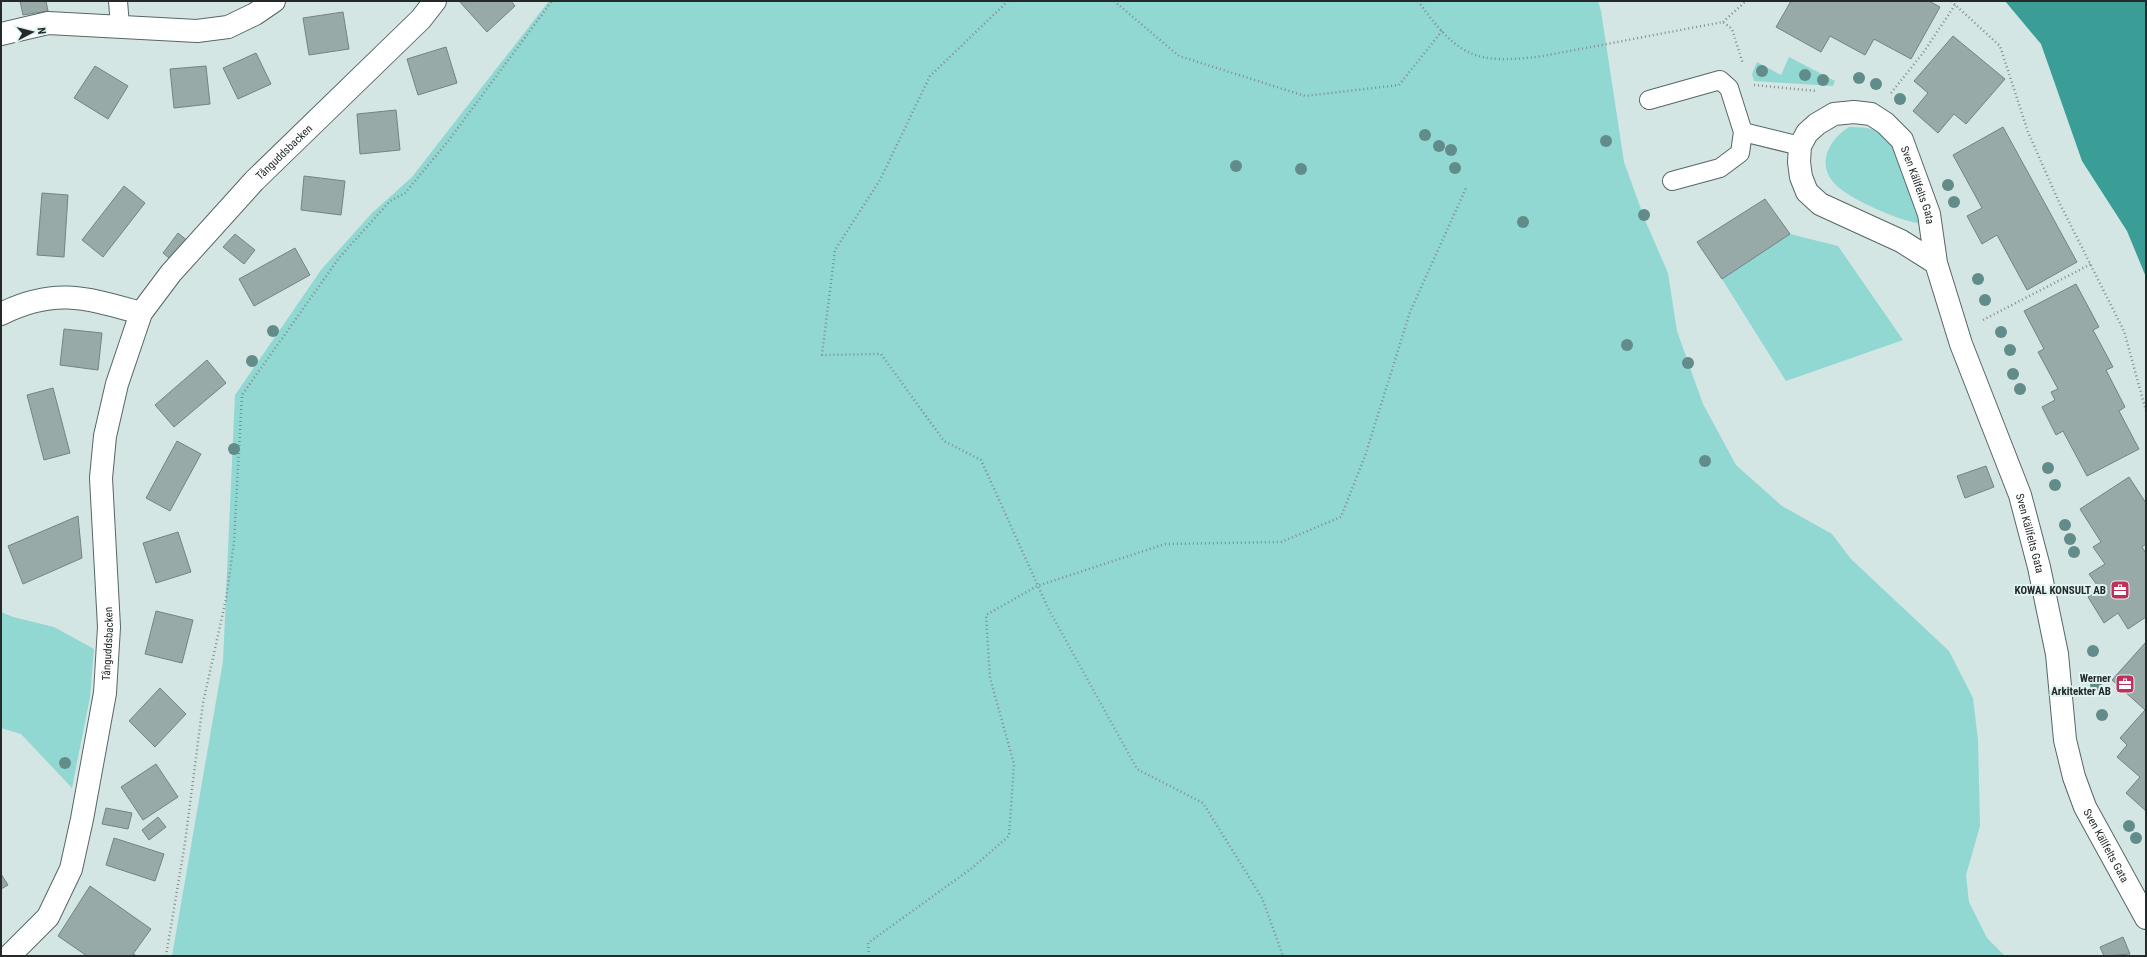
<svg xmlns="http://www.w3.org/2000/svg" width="2147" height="957" font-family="'Roboto Condensed',sans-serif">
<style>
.green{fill:#91d8d2}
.water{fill:#3a9d96}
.building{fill:#98aaa8;stroke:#738482}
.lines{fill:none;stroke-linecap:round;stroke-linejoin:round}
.service-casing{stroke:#566765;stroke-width:20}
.minor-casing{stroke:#566765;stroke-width:24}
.path{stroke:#808d8c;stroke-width:2.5;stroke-dasharray:1 3;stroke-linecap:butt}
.service{stroke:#fff;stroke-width:18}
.minor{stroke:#fff;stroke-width:22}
.tree{fill:#618c89}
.labels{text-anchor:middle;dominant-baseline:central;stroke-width:4;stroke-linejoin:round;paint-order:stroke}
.street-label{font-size:11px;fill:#232a29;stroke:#e0f3f1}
.poi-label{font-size:11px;font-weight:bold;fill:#232a29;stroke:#e0f3f1;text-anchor:end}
</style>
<rect width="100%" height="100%" fill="#d3e6e4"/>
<path class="green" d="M549,1H1598L1601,11L1624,162L1645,220L1668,273L1677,331L1703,404L1736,465L1782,506L1832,534L1851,559L1949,651L1973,698L1978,740L1980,826L1966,875L1969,902L1987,938L2005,956H172L223,661L235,395L321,270L372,213L412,177Z
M1789,57L1835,81L1833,86L1754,81L1752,74L1757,62L1781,75Z
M1849,127C1874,127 1881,130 1895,151L1920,219L1918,223C1900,221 1850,199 1837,186C1815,166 1828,140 1849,127Z
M1790,234L1838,246L1903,340L1786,381L1722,279Z
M1,612L13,617L54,627L94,649L90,697L72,788L21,734L1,728Z"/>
<path class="water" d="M2005,1H2146V277L2127,231L2082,161L2041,44Z"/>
<path class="building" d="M20,1H46L48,11L23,15Z
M459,1H511L515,6L487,32Z
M1791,1H1929L1940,7L1911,59L1874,39L1865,55L1830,36L1821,52L1776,27Z
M343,12L349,49L309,55L303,18Z
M1953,36L2005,79L1966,124L1954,114L1938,133L1913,111L1928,93L1914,81Z
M446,47L457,83L418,95L407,59Z
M256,53L271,84L238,99L223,68Z
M95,66L128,86L108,119L74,98Z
M206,66L210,104L174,108L170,69Z
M396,110L400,150L360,154L357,114Z
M2003,127L2077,262L2027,290L1997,235L1982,244L1967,216L1982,208L1953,155Z
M304,176L345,181L341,215L301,210Z
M124,186L145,203L103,257L82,240Z
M42,193L68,195L64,257L37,255Z
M1765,199L1790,234L1722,279L1697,242Z
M178,233L189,242L174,262L163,253Z
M235,234L255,250L244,264L223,247Z
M295,248L310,275L254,306L239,279Z
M2076,284L2099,327L2093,330L2113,367L2106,370L2125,407L2119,411L2139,449L2087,476L2063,431L2056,435L2042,407L2055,400L2051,392L2058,389L2038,352L2044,349L2024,311Z
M64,329L102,333L98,370L60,365Z
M207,360L226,383L174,427L155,405Z
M53,388L70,453L44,460L27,395Z
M177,441L201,454L170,511L146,498Z
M1986,466L1994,487L1965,498L1957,476Z
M2129,477L2146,503V544L2142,547L2146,553V617L2128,629L2118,613L2104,623L2088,597L2100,589L2089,574L2105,564L2093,547L2101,542L2080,509Z
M78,516L82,558L23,584L8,546Z
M178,532L191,572L156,583L143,543Z
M156,611L193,620L182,663L145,654Z
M2146,642V811L2126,793L2140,777L2117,757L2127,745L2120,738L2145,710L2112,680Z
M160,688L186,714L155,747L129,721Z
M156,764L178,797L143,820L121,787Z
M106,808L132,813L128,829L102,824Z
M158,817L166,827L149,840L142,830Z
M114,838L164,854L155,881L106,865Z
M1,874L8,885L1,889Z
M90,886L151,929L133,954L137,956H87L58,936Z
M2123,937L2130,954L2104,956L2100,947Z"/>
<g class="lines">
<defs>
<path id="service" d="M118,1L120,26
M1649,100L1720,80L1729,88L1743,132L1800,146
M1672,181L1720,168L1740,153L1743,132"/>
<g id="minor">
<path d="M1,34L48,23L197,31L228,27L255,14L274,1"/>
<path id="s1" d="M1936,263L1901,241L1820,204L1807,192L1801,177L1799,162L1800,146L1807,133L1817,124L1834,114L1854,112L1871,114L1885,123L1902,140L1929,214L1936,263L1961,344L2020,495L2039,567L2057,654L2065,740L2074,777L2085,807L2146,918"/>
<path d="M1,314C55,287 87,298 141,313"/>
<path id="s2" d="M9,956L48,917L71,869L82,819L105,693L109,627L101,478L105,436L117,384L141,313L171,273L254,181L421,19L435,1"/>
</g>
</defs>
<use href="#service" class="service-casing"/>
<use href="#minor" class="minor-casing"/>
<path class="path" d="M1008,1L930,76L880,180L835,250L822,355L881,354L944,441L981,460L1048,608L1137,769L1203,803L1262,898L1283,956
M1114,1L1179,56L1305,96L1399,85L1442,31
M1418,1C1458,57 1475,65 1543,56L1723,22L1732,29L1743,64
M1951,1L2000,46L2028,132L2058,200L2124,331L2146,411
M1723,22L1746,1
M1754,85L1817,91
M1891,93L1923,53L1955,5
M1983,320L2091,264
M166,956L185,843L203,703L226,599L234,542L242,395L339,258L390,201L405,193L449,140L552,1
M869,956L868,943L972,868L1009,836L1014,764L990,678L986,615L1037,586L1165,544L1281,542L1341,517L1365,456L1410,312L1466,188"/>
<use href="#service" class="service"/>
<use href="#minor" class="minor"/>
</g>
<g class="tree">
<circle cx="1762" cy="71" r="6"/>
<circle cx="1805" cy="75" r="6"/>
<circle cx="1859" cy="78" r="6"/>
<circle cx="1823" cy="80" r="6"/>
<circle cx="1876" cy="84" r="6"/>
<circle cx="1900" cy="99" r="6"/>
<circle cx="1425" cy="135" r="6"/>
<circle cx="1606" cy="141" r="6"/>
<circle cx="1439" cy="146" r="6"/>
<circle cx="1451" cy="150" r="6"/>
<circle cx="1236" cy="166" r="6"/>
<circle cx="1455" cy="168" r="6"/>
<circle cx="1301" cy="169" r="6"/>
<circle cx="1948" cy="185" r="6"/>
<circle cx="1954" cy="202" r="6"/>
<circle cx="1644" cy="215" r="6"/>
<circle cx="1523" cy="222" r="6"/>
<circle cx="1978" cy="279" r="6"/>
<circle cx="1985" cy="300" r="6"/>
<circle cx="273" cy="331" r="6"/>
<circle cx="2001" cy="332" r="6"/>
<circle cx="1627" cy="345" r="6"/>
<circle cx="2010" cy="350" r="6"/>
<circle cx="252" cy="361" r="6"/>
<circle cx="1688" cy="363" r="6"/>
<circle cx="2013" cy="374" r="6"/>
<circle cx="2020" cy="389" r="6"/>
<circle cx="234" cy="449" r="6"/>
<circle cx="1705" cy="461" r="6"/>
<circle cx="2048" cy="468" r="6"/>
<circle cx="2055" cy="485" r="6"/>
<circle cx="2065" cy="525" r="6"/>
<circle cx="2070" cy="539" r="6"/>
<circle cx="2074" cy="552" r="6"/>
<circle cx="2093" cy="651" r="6"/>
<circle cx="2096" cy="685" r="6"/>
<circle cx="2102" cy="715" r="6"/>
<circle cx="65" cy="763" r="6"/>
<circle cx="2129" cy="826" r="6"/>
<circle cx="2136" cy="838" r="6"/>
</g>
<defs>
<symbol id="office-square" viewBox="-11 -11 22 22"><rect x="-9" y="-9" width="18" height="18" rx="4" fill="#bf3059" stroke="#e0f3f1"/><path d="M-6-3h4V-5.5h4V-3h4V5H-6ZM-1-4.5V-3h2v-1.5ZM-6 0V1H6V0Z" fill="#fff"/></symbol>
</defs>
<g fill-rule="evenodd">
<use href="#office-square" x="2109" y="579" width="22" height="22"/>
<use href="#office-square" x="2114" y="673" width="22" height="22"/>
</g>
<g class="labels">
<g class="street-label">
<text stroke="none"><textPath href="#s2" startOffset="889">Tånguddsbacken</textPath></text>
<text stroke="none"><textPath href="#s1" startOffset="369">Sven Källfelts Gata</textPath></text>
<text stroke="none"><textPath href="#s1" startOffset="736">Sven Källfelts Gata</textPath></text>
<text stroke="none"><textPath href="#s2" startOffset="337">Tånguddsbacken</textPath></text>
<text stroke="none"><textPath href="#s1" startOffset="1060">Sven Källfelts Gata</textPath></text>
</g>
<g class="poi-label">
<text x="2106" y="590">KOWAL KONSULT AB</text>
<text x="2111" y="678">Werner<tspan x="2111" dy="13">Arkitekter AB</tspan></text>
</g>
</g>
<rect width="2147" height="957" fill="none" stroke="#232a29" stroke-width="4"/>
<g transform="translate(32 32) rotate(83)" stroke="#e0f3f1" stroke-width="3" paint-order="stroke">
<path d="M0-3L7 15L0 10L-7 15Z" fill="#232a29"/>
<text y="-6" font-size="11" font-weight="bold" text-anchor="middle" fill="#232a29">N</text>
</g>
</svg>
